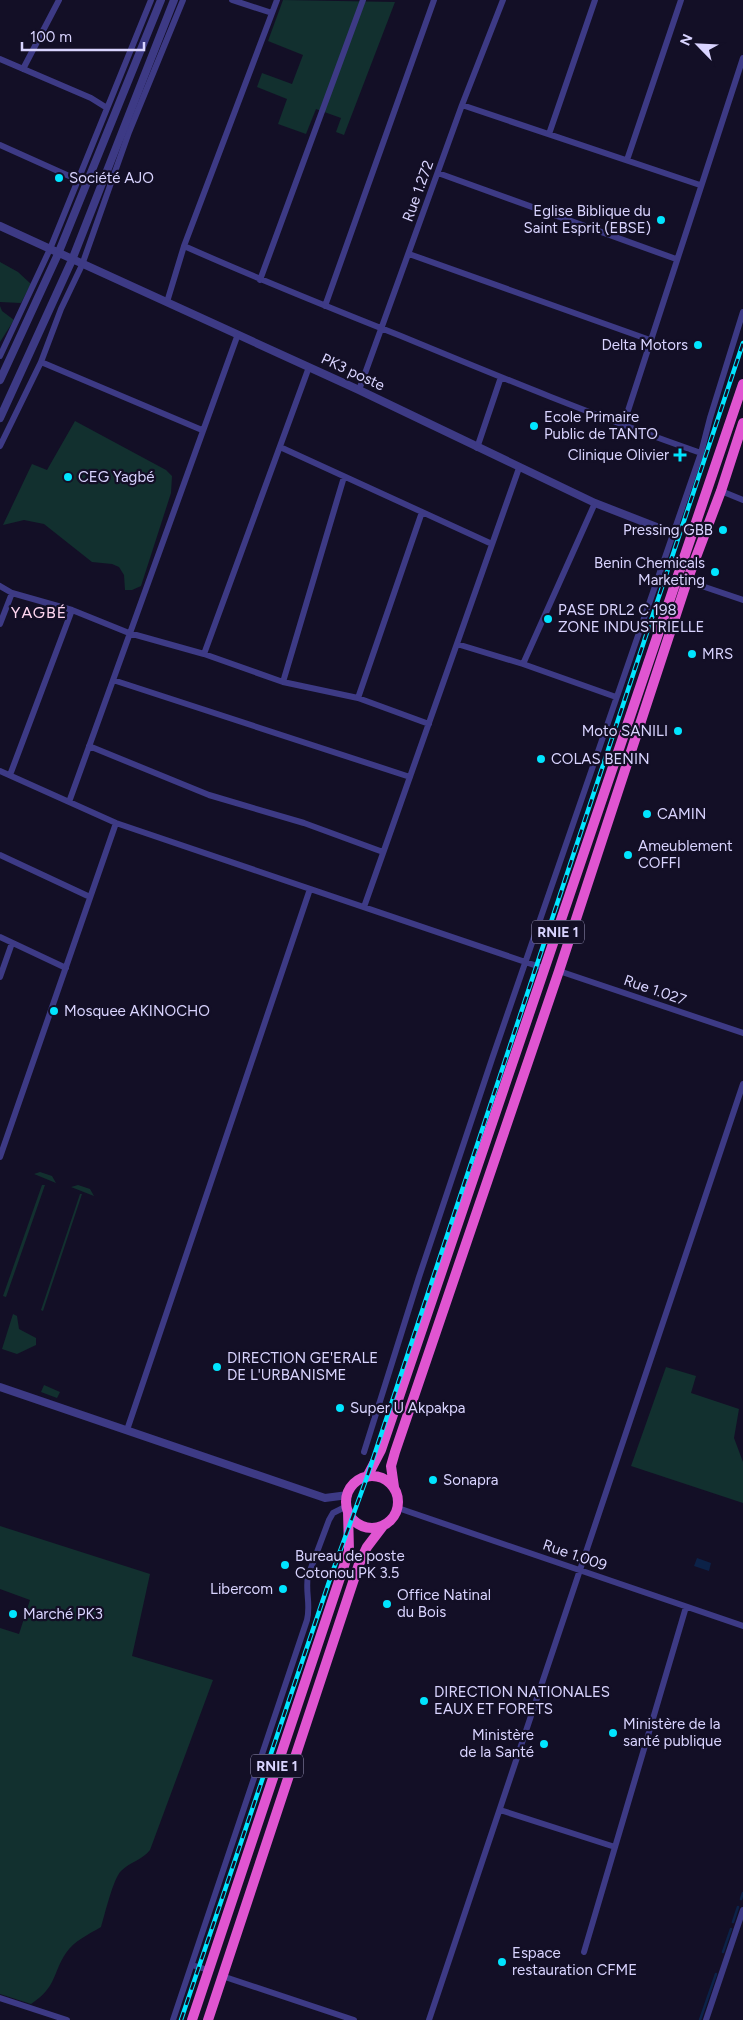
<svg xmlns="http://www.w3.org/2000/svg" width="743" height="2020" font-family="Figtree,sans-serif">
<style>
.green{fill:#12302f}
.water{fill:#0c2248}
.lines{fill:none;stroke-linecap:round;stroke-linejoin:round}
.stream{stroke:#0c2248;stroke-width:2.5}
.minor{stroke:#3d3a85;stroke-width:6}
.tertiary{stroke:#3d3a85;stroke-width:8}
.trunk{stroke:#e055d1;stroke-width:10}
.rail-casing{stroke:#00e5ff;stroke-width:4.5}
.rail{stroke:#130f26;stroke-width:2.5;stroke-dasharray:8;stroke-linecap:butt}
.poi-dot{fill:#00e5ff;stroke:#130f26;stroke-width:2}
.labels{text-anchor:middle;dominant-baseline:central;stroke-width:4.5;stroke-linejoin:round;paint-order:stroke}
.shield{fill:#130f26;stroke:#9e99be;stroke-width:1}
.shield-label{font-size:14px;font-weight:bold;fill:#d9d4ff}
.poi-label{font-size:15px;fill:#d9d4ff;stroke:#130f26;text-anchor:start}
.street-label{font-size:15px;fill:#d9d4ff;stroke:#130f26}
.neighbourhood-label{font-size:16px;letter-spacing:1px;fill:#ffd6f0;stroke:#130f26}
</style>
<rect width="100%" height="100%" fill="#130f26"/>
<path class="green" d="M283,0L395,2L344,135L336,132L341,118L316,109L306,134L278,124L287,99L257,87L262,73L292,84L303,55L268,41Z
M0,262L18,272L31,284L21,303L0,302Z
M0,306L2,311L14,320L0,342Z
M75,421L166,470L172,476L171,493L141,586L132,590H125L124,575L119,567L112,564L92,562L44,524L24,520L3,525L32,464L47,470Z
M40,1172L52,1176L56,1183L34,1174Z
M42,1185H45L6,1297L3,1296Z
M78,1185L90,1189L94,1196L71,1187Z
M80,1194H82L43,1311L41,1310Z
M13,1314L17,1316L19,1329L36,1338V1345L17,1354L2,1349Z
M666,1367L696,1376L691,1393L739,1409L734,1438L743,1462V1503L631,1466Z
M44,1385L60,1392L57,1398L41,1392Z
M0,1526L150,1574L132,1656L213,1680L150,1850C142,1860 130,1862 121,1871C113,1879 105,1914 101,1927C89,1934 74,1941 66,1953C52,1974 57,1987 31,2004L0,1994V1628L19,1634L30,1600L0,1589Z"/>
<path class="water" d="M697,1558L711,1563L709,1571L694,1566Z"/>
<g class="lines">
<path class="stream" d="M741,1899L743,1893
M733,1922L738,1907
M723,1952L731,1929
M700,2020L716,1974"/>
<path class="minor" d="M232,0L272,13
M0,59L91,98L107,108
M23,69L59,0
M462,105L700,185
M549,134L595,0
M0,145L78,180
M627,160L681,0
M438,173L676,259
M184,246C256,278 328,307 401,336C500,377 600,418 701,453
M409,254L650,340
M260,280L363,0
M167,302L184,246L277,0
M325,306L434,0
M0,356L50,249L151,0
M41,362L202,430
M359,390L462,105L503,0
M623,426L743,58
M0,446L41,362L61,309L82,265L129,132L183,0
M280,447L492,544
M477,448L501,377
M721,491L743,500
M687,581L743,600
M0,586L12,593L72,610L129,633L204,654L283,682L358,698L429,724
M0,624L12,593
M457,644L523,664L616,697
M204,654L309,367
M523,664L595,503
M113,680L410,777
M283,682L344,477
M358,698L422,512
M89,746L209,795L304,823L383,852
M0,771L116,823L546,969
M10,775L72,610
M69,802L238,334
M0,855L90,897
M364,907L519,468
M0,937L66,968
M559,971L743,1033
M0,977L12,943
M0,1157L116,823
M127,1430L310,889
M364,1452L419,1277L493,1056L701,453L710,418L743,312
M398,1508L743,1626
M500,1810L615,1847
M584,1952L686,1607
M192,1965L208,1970
M222,1976L354,2020
M0,1998L67,2020
M173,2020L307,1620C311,1605 305,1591 308,1576L329,1520L333,1513L347,1506
M429,2020L743,1084
M706,2020L743,1910"/>
<path class="tertiary" d="M0,226L359,390L595,503L672,533L681,528L693,532
M0,380L58,254L161,0
M0,418L72,260L174,0
M0,1387L325,1498L348,1495"/>
<path class="trunk" d="M346 1502a26 26 0 1 1 52 0a26 26 0 1 1-52 0Z
M367,1477L381,1450L743,384
M394,1487L391,1466L395,1452L559,971L687,581L721,491L743,423
M192,2020L349,1551L348,1511
M208,2020L359,1564L367,1547L383,1526"/>
<defs>
<path id="rail" d="M181,2020L331,1576L367,1477L743,343"/>
</defs>
<use href="#rail" class="rail-casing"/>
<use href="#rail" class="rail"/>
</g>
<g class="poi-dot">
<circle cx="59" cy="178" r="5"/>
<circle cx="661" cy="220" r="5"/>
<circle cx="698" cy="345" r="5"/>
<circle cx="534" cy="426" r="5"/>
<path d="M677.5 447.5h5v5h5v5h-5v5h-5v-5h-5v-5h5z"/>
<circle cx="68" cy="477" r="5"/>
<circle cx="723" cy="530" r="5"/>
<circle cx="715" cy="572" r="5"/>
<circle cx="548" cy="619" r="5"/>
<circle cx="692" cy="654" r="5"/>
<circle cx="678" cy="731" r="5"/>
<circle cx="541" cy="759" r="5"/>
<circle cx="647" cy="814" r="5"/>
<circle cx="628" cy="855" r="5"/>
<circle cx="54" cy="1011" r="5"/>
<circle cx="217" cy="1367" r="5"/>
<circle cx="340" cy="1408" r="5"/>
<circle cx="433" cy="1480" r="5"/>
<circle cx="285" cy="1565" r="5"/>
<circle cx="283" cy="1589" r="5"/>
<circle cx="387" cy="1604" r="5"/>
<circle cx="13" cy="1614" r="5"/>
<circle cx="424" cy="1701" r="5"/>
<circle cx="613" cy="1733" r="5"/>
<circle cx="544" cy="1744" r="5"/>
<circle cx="502" cy="1962" r="5"/>
</g>
<g class="labels">
<g class="shield">
<rect x="532" y="920.5" width="52" height="23" rx="4"/>
<rect x="251" y="1754.5" width="52" height="23" rx="4"/>
</g>
<g class="shield-label">
<text x="558" y="932">RNIE 1</text>
<text x="277" y="1766">RNIE 1</text>
</g>
<g class="poi-label">
<text x="69" y="178">Société AJO</text>
<text x="651" y="211" text-anchor="end">Eglise Biblique du<tspan x="651" dy="17">Saint Esprit (EBSE)</tspan></text>
<text x="688" y="345" text-anchor="end">Delta Motors</text>
<text x="544" y="417">Ecole Primaire<tspan x="544" dy="17">Public de TANTO</tspan></text>
<text x="669" y="455" text-anchor="end">Clinique Olivier</text>
<text x="78" y="477">CEG Yagbé</text>
<text x="713" y="530" text-anchor="end">Pressing GBB</text>
<text x="705" y="563" text-anchor="end">Benin Chemicals<tspan x="705" dy="17">Marketing</tspan></text>
<text x="558" y="610">PASE DRL2 C 198<tspan x="558" dy="17">ZONE INDUSTRIELLE</tspan></text>
<text x="702" y="654">MRS</text>
<text x="668" y="731" text-anchor="end">Moto SANILI</text>
<text x="551" y="759">COLAS BENIN</text>
<text x="657" y="814">CAMIN</text>
<text x="638" y="846">Ameublement<tspan x="638" dy="17">COFFI</tspan></text>
<text x="64" y="1011">Mosquee AKINOCHO</text>
<text x="227" y="1358">DIRECTION GE'ERALE<tspan x="227" dy="17">DE L'URBANISME</tspan></text>
<text x="350" y="1408">Super U Akpakpa</text>
<text x="443" y="1480">Sonapra</text>
<text x="295" y="1556">Bureau de poste<tspan x="295" dy="17">Cotonou PK 3.5</tspan></text>
<text x="273" y="1589" text-anchor="end">Libercom</text>
<text x="397" y="1595">Office Natinal<tspan x="397" dy="17">du Bois</tspan></text>
<text x="23" y="1614">Marché PK3</text>
<text x="434" y="1692">DIRECTION NATIONALES<tspan x="434" dy="17">EAUX ET FORETS</tspan></text>
<text x="623" y="1724">Ministère de la<tspan x="623" dy="17">santé publique</tspan></text>
<text x="534" y="1735" text-anchor="end">Ministère<tspan x="534" dy="17">de la Santé</tspan></text>
<text x="512" y="1953">Espace<tspan x="512" dy="17">restauration CFME</tspan></text>
</g>
<g class="street-label">
<text transform="translate(418 191) rotate(-70)">Rue 1.272</text>
<text transform="translate(353 372) rotate(25)">PK3 poste</text>
<text transform="translate(655 990) rotate(19)">Rue 1.027</text>
<text transform="translate(575 1555) rotate(19)">Rue 1.009</text>
</g>
<g class="neighbourhood-label">
<text x="39" y="612">YAGBÉ</text>
</g>
</g>
<g transform="translate(698 45) rotate(294)" stroke="#130f26" stroke-width="4" paint-order="stroke">
<path d="M0-4L9 19L0 12L-9 19Z" fill="#d9d4ff"/>
<text y="-8" font-size="14" font-weight="bold" text-anchor="middle" fill="#d9d4ff">N</text>
</g>
<path d="M22 42v8h122v-8" fill="none" stroke="#d9d4ff" stroke-width="2.5"/>
<text x="30" y="42" font-size="15" fill="#d9d4ff" stroke="#130f26" stroke-width="4" paint-order="stroke">100 m</text>
</svg>
